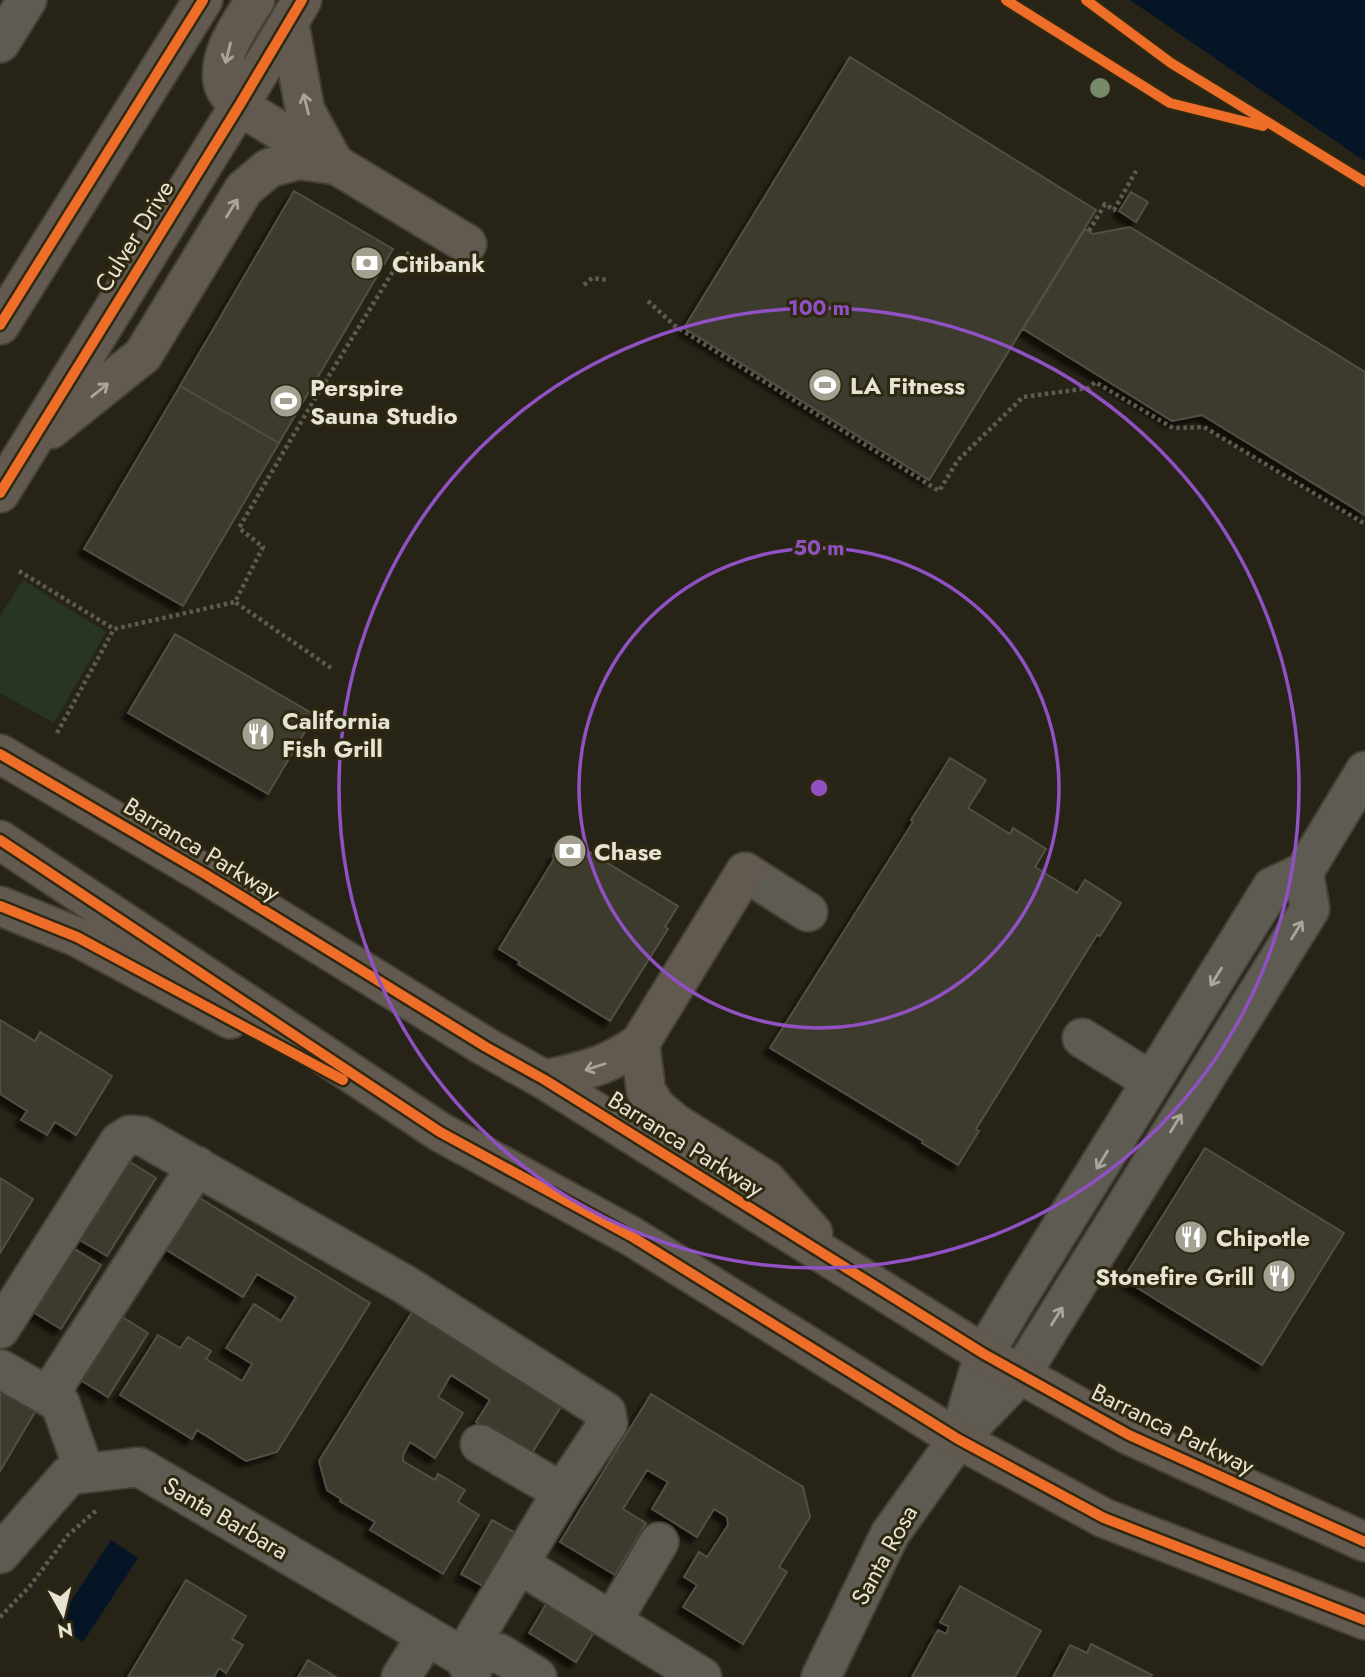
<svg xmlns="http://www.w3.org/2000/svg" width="1365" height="1677" font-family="Jost,sans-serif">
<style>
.green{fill:#273521}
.water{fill:#051526}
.building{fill:#3c3a2e;stroke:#524f45;stroke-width:2;filter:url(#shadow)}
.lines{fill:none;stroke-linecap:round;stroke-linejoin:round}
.minor-casing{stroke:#434036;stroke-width:42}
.major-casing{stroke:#434036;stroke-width:42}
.path{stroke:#5d5b52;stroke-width:4.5;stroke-dasharray:3.5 3.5;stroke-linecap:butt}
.minor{stroke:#5e5b52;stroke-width:38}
.major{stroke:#625a51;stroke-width:38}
.cycleway-casing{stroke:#2e2810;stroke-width:15}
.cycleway{stroke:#ee6e29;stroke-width:10}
.tree{fill:#778a6b}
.oneway{stroke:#aba599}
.oneway2{stroke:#a9a69a}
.ring{fill:none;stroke:#9051c3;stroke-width:3.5}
.labels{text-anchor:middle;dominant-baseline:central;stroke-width:6;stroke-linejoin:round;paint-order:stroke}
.street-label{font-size:24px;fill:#e6e3d4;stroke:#2e2810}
.poi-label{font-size:24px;font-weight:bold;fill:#e6e3d4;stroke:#2e2810;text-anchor:start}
.centre{fill:#9051c3;stroke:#2e2810;stroke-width:3.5}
.ring-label{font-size:21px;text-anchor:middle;font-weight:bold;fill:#9051c3;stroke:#2e2810;stroke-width:6;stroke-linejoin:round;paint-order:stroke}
</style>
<defs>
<filter id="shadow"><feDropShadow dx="-6" dy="6" stdDeviation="2" flood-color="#0009"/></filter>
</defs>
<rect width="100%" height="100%" fill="#272417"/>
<path class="green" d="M23,580L106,632L54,723L0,693V616Z"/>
<path class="water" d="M1130,0H1365V161L1363,160Z
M111,1540L138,1558L83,1642L56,1624Z"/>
<path class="building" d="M850,57L1096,210L929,480L684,328Z
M294,191L393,249L279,443L180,386Z
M1131,192L1148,202L1136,222L1119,211Z
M1130,227L1365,372V515L1202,415L1172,421L1023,329L1085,229L1093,234Z
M180,386L279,443L183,606L84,549Z
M175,634L315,715L268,794L128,713Z
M950,758L986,780L968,808L1010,834L1013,828L1046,849L1035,867L1077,893L1085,880L1121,903L1100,936L1097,935L976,1129L979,1131L958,1165L922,1143L923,1141L770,1048L913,822L911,820Z
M587,847L588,851L678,906L665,927L668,929L610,1021L518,964L520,962L499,949L554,859L553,855Z
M0,1020L35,1041L40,1032L112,1076L76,1135L55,1122L47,1135L21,1120L27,1111L0,1094Z
M1205,1148L1344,1233L1262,1365L1123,1279Z
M127,1160L156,1178L107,1256L78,1239Z
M0,1178L33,1199L0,1253Z
M198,1197L370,1303L277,1452L246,1461L197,1430L192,1439L120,1395L158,1335L180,1348L188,1337L211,1351L206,1359L242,1381L252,1364L226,1348L254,1304L281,1321L296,1297L257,1274L243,1297L165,1249Z
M73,1248L101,1265L61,1329L33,1312Z
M414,1309L564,1402L530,1456L476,1422L490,1400L451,1375L438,1397L463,1413L435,1458L410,1442L403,1455V1461L435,1480L438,1474L465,1490L458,1502L479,1515L443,1574L370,1530L375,1522L340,1501L341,1499L327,1490L319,1461Z
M119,1315L148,1333L108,1397L79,1379Z
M0,1391L35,1412L0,1471Z
M651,1394L803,1487L810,1517L779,1567L787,1572L743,1644L683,1607L697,1585L684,1577L699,1552L707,1557L728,1525L727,1517L714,1509L697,1537L652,1509L668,1482L647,1470L623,1509L646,1523L615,1575L560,1542Z
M492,1520L521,1536L490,1590L461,1574Z
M186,1580L246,1616L232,1639L243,1645L226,1673L219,1668L214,1677H128Z
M960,1586L1041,1631L1015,1677H912L938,1630L946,1634L949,1627L940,1622Z
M547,1603L594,1632L576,1662L529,1633Z
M1091,1644L1152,1675L1151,1677H1053L1070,1645L1087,1653Z
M308,1660L336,1677H298Z"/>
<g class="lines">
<defs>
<path id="minor" d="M0,43L27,0
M745,872L808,912
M1082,1038L1151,1081
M0,1329L119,1142L130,1135L142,1136L404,1284L606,1412L608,1423L562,1492L480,1444
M0,1369L60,1403L85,1473
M48,1396L197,1166
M960,1434L984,1354L1018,1297L1272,887L1304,872L1365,771
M0,1554L69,1475L139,1467L463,1657L562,1492
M519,1564L702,1677
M612,1621L659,1542
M472,1672L463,1657L499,1653L537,1677
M401,1677L427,1636
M821,1677L890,1534L958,1439L1021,1374L1310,909L1304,872"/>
<path id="major" d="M255,0C241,23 217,55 223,83C225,92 233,99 239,106L467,244
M289,22L305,110L334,163
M0,325L203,0
M51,429L143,355L244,189L269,168L299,160L335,165
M0,493L239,106L302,0
M0,754L205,874L486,1047L545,1080L984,1354L1129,1435L1365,1542
M0,840L440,1132L631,1236L958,1439L1104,1518L1365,1620
M0,906L77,937L230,1019
M640,1043L646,1091L656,1107L675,1123L766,1180L813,1233
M545,1080C585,1070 606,1067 640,1043L745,872"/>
</defs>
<use href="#minor" class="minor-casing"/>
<use href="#major" class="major-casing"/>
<path class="path" d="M1089,231L1105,204L1114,210L1136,171
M584,285L592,278L609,280
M648,301L675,326L939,491L958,460L1023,397L1089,388L1095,382L1173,428L1204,427L1365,524
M19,571L114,629
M331,668L235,602L263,547L239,528L314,400L405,252L436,271
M57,733L114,629L235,602
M0,1617L30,1586L68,1535L98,1509"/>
<use href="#minor" class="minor"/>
<use href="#major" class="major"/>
<defs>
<path id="cycleway" d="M1006,0L1170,103L1263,126
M1086,0L1171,63L1365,182
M0,325L203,0
M0,493L239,106L302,0
M0,754L205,874L486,1047L545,1080L984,1354L1129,1435L1365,1542
M0,840L440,1132L631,1236L958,1439L1104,1518L1365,1620
M0,906L77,937L343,1080"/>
</defs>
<use href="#cycleway" class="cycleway-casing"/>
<use href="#cycleway" class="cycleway"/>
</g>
<circle class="tree" cx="1100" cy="88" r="10"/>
<defs><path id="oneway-shaft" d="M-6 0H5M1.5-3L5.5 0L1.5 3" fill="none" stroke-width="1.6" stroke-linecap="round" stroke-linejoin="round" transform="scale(1.75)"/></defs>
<g class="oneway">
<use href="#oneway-shaft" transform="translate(228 53) rotate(104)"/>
<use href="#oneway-shaft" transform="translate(306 104) rotate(-104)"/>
<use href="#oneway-shaft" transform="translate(232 208) rotate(-58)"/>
<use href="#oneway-shaft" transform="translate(100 390) rotate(-39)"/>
<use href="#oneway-shaft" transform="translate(595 1067) rotate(162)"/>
</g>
<g class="oneway2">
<use href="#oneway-shaft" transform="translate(1297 930) rotate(-58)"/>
<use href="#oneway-shaft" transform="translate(1216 977) rotate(122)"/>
<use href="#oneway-shaft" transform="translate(1176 1123) rotate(-58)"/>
<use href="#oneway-shaft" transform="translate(1102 1160) rotate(122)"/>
<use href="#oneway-shaft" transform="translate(1057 1316) rotate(-58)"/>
</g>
<g class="ring">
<circle cx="819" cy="788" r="240"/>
<circle cx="819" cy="788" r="480"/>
</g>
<defs>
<symbol id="bank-disc" viewBox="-11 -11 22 22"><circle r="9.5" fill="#a3a092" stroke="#2e2810"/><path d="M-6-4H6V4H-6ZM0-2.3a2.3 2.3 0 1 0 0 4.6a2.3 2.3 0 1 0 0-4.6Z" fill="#fff"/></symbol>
<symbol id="stadium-disc" viewBox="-11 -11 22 22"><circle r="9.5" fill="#a3a092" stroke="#2e2810"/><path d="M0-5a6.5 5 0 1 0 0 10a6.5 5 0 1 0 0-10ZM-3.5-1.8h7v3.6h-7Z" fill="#fff"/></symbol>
<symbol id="restaurant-disc" viewBox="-11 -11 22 22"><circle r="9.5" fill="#a3a092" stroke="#2e2810"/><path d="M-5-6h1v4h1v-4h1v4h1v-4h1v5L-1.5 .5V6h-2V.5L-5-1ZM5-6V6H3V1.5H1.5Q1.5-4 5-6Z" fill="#fff"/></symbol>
</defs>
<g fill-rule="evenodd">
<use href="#bank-disc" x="348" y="244" width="38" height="38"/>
<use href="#stadium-disc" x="806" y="366" width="38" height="38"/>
<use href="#stadium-disc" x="267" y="382" width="38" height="38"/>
<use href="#restaurant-disc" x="239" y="715" width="38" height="38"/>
<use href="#bank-disc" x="551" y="832" width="38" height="38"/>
<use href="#restaurant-disc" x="1172" y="1218" width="38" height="38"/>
<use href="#restaurant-disc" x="1260" y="1257" width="38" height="38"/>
</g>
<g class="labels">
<g class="street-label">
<text transform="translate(134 236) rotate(-58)">Culver Drive</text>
<text transform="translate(202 849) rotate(31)">Barranca Parkway</text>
<text transform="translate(686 1144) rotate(32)">Barranca Parkway</text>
<text transform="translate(1173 1429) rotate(26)">Barranca Parkway</text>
<text transform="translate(226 1518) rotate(30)">Santa Barbara</text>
<text transform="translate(884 1555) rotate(-61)">Santa Rosa</text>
</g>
<g class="poi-label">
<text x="392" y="263">Citibank</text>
<text x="850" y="385">LA Fitness</text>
<text x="310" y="387">Perspire<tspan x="310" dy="28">Sauna Studio</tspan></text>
<text x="282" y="720">California<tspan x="282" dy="28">Fish Grill</tspan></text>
<text x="594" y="851">Chase</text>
<text x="1216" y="1237">Chipotle</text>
<text x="1254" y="1276" text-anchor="end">Stonefire Grill</text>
</g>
</g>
<circle cx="819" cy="788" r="10" class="centre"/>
<g class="ring-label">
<text x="819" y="315">100 m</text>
<text x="819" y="555">50 m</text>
</g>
<g transform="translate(63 1614) rotate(172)" stroke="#2e2810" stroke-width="5" paint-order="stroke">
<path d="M0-5L12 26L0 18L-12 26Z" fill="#e6e3d4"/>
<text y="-10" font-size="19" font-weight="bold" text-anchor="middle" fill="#e6e3d4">N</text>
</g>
</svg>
